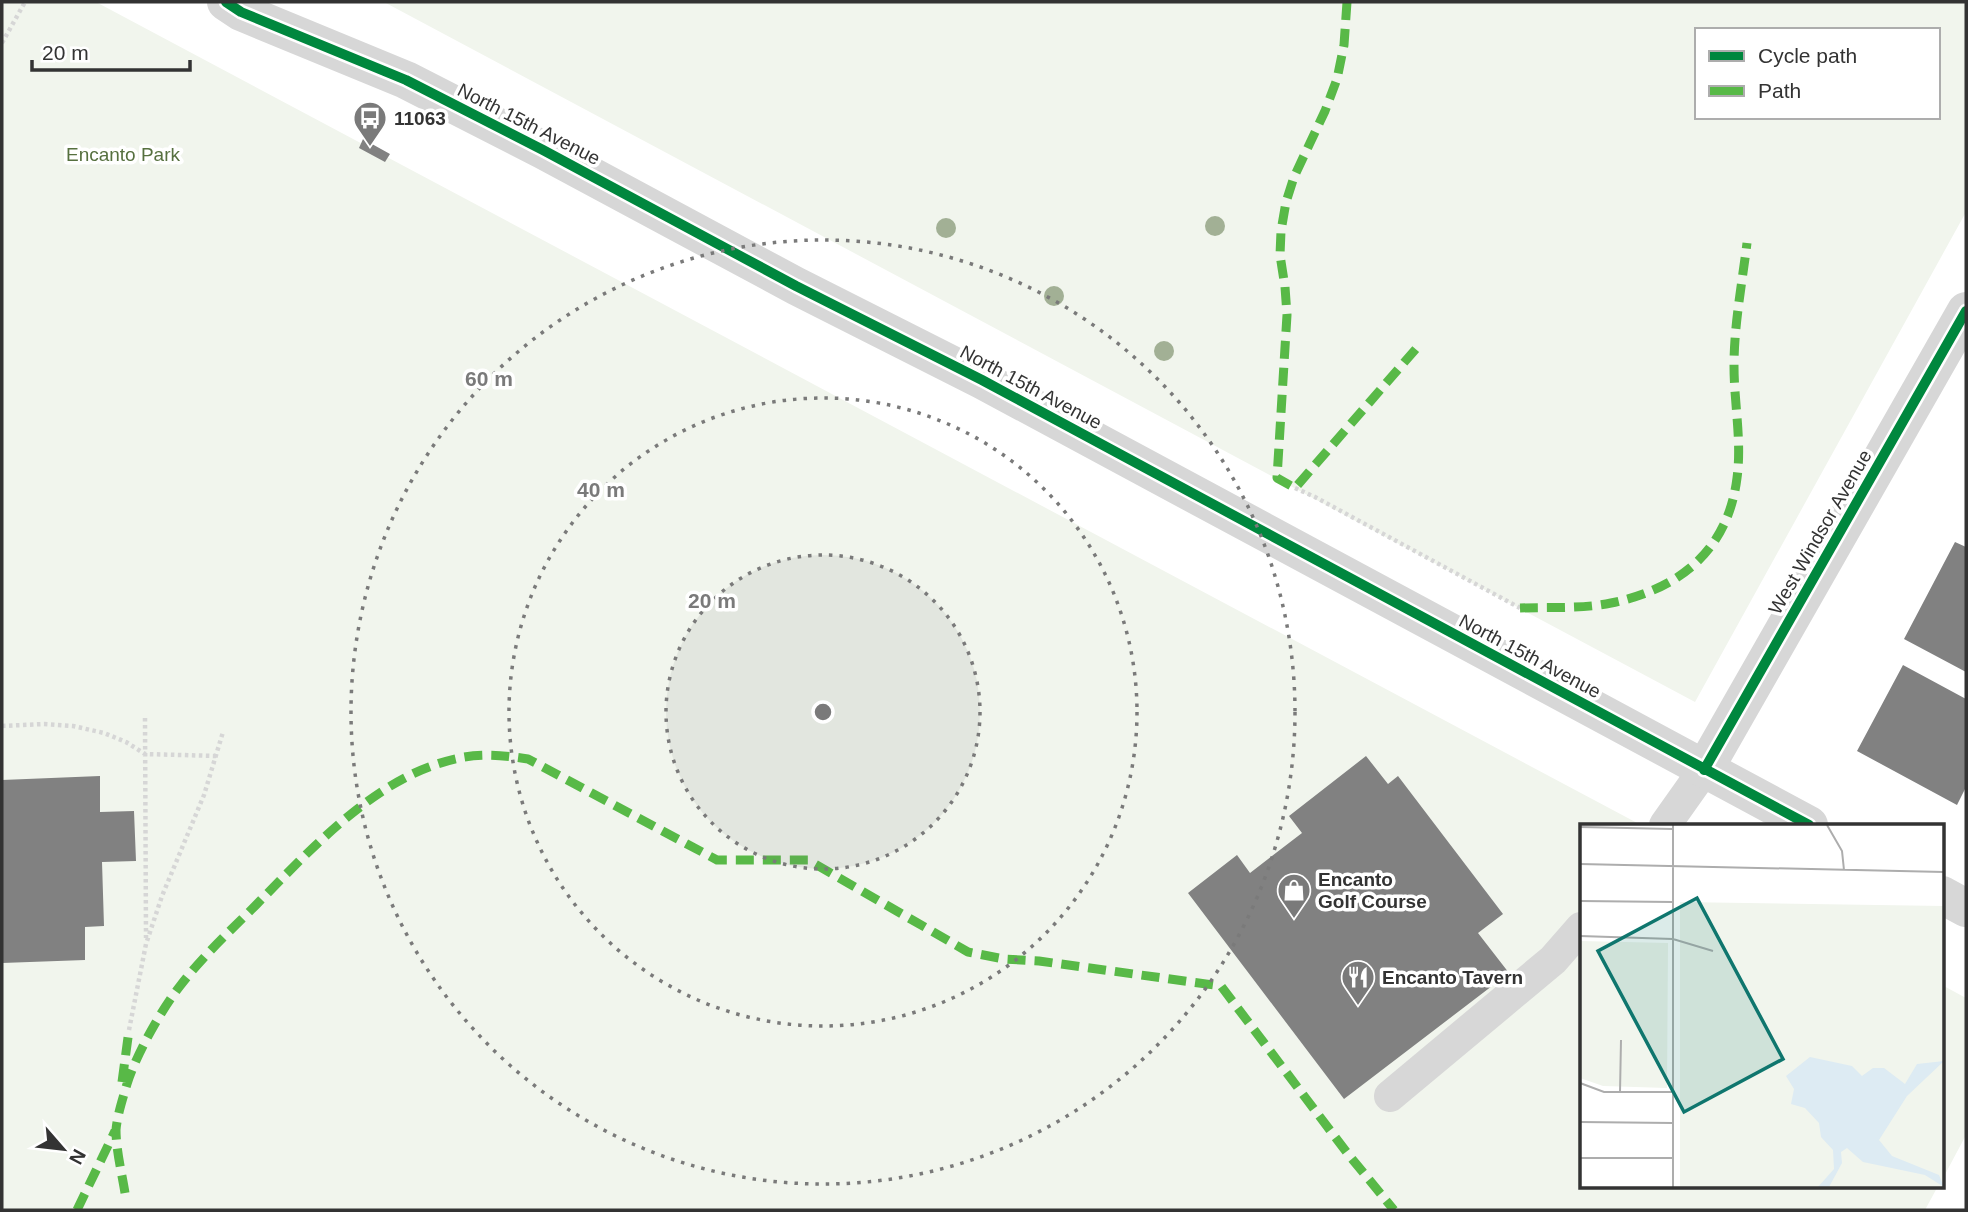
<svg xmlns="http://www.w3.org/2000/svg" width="1968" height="1212" font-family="Arial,sans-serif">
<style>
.green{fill:#f1f5ed;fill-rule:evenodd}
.building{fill:#818181}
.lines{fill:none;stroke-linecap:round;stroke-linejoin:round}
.path{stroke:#d6d6d6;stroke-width:4.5;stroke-dasharray:3.5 3.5;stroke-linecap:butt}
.service{stroke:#d7d7d7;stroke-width:32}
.minor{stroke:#d7d7d7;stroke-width:38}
.tertiary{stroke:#d7d7d7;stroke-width:38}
.quiet{stroke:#58b947;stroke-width:9;stroke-dasharray:18 9;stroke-linecap:butt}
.cycleway-casing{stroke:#fff;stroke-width:15}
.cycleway{stroke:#00873e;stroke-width:10}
.tree{fill:#a2b095}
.ring{fill:none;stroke:#7a7a7a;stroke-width:3.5;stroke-dasharray:3.5 7}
.labels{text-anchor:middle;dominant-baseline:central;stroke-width:7;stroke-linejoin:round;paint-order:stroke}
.poi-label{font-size:19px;font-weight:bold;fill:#333;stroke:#fff;text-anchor:start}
.street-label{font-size:19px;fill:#333;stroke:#fff}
.park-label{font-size:19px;fill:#56703f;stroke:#fff}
.inset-road{fill:none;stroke:#adadad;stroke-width:2}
.view{fill:#0f766e;fill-opacity:0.15;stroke:#0f766e;stroke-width:3.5}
.inset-edge{fill:none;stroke:#333;stroke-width:3.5}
.centre{fill:#7a7a7a;stroke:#fff;stroke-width:3.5}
.ring-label{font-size:21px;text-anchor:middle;font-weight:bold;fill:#7a7a7a;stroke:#fff;stroke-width:7;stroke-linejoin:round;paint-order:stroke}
</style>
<rect width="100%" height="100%" fill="#fff"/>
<path class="green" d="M2,2H96L1641,825H1581V1186H1938L1925,1210H2Z
M384,2H1966V212L1695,702ZM1697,30H1938V117H1697Z
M1942,985L1966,998V1135L1942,1180Z"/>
<path class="building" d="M363,139L390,154L385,162L359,148Z
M1955,542L1966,547V672L1904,639Z
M1903,665L1966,699V787L1957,805L1857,751Z
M1366,756L1388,784L1398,776L1503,914L1478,933L1509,973L1344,1099L1188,893L1237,855L1250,873L1302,833L1289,816Z
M100,776V812L134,811L136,861L102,862L104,926L85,927V960L2,963V780Z"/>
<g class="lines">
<path class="path" d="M2,43L25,2
M1295,488L1315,497L1520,608
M145,718L146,938
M2,726L44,724L73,726L104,733L126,742L145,754L216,756
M129,1030L146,944L162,896L204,795L223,732"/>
<path class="service" d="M1665,825L1704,770
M1390,1096L1553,960L1581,928"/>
<path class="minor" d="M1704,770L1966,311"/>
<path class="tertiary" d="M226,2L241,12L406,80L543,150L796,286L982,380L1809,825
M1942,895L1966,908"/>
<path class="quiet" d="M1347,2L1344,45L1337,79L1325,111L1294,177L1286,202L1281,231L1280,255L1285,287L1287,315L1277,478L1295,488L1421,343
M1520,608C1550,607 1582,609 1611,603C1680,589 1728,550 1737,478C1742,441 1734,403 1734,366C1734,325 1742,284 1747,243
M122,1082L129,1030
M125,1193C122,1174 116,1150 116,1130C117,1116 123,1098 127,1084C136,1055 161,1010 180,986C202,957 230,931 256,905C304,856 364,791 429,767C466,753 489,753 528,759L717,860H808L968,952L1004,959L1039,961L1221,986L1348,1154L1394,1210
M77,1210L115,1131"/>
<defs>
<path id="cycleway" d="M226,2L241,12L406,80L543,150L796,286L982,380L1809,825
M1704,770L1966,311"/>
</defs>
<use href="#cycleway" class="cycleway-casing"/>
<use href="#cycleway" class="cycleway"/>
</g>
<g class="tree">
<circle cx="1215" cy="226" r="10"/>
<circle cx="946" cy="228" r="10"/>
<circle cx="1054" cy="296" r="10"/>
<circle cx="1164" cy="351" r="10"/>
</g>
<circle cx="823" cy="712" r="157" fill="#7a7a7a" fill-opacity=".12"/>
<g class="ring">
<circle cx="823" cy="712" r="157"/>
<circle cx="823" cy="712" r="314"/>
<circle cx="823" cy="712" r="472"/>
</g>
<defs>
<symbol id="bus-pin" viewBox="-11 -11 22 30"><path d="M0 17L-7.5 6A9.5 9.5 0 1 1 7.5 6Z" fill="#7a7a7a" stroke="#fff"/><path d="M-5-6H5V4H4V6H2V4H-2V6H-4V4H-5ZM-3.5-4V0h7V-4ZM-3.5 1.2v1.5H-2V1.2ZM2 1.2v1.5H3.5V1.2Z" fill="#fff"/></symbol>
<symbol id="shop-pin" viewBox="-11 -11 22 30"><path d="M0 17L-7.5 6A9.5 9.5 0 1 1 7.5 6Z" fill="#7a7a7a" stroke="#fff"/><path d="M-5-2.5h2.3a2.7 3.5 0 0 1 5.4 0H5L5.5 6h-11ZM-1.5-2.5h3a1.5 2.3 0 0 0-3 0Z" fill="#fff"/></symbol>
<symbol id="restaurant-pin" viewBox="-11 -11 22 30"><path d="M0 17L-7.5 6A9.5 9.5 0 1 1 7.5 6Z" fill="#7a7a7a" stroke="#fff"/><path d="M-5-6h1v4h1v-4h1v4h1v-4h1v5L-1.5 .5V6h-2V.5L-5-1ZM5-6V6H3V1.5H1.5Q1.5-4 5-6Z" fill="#fff"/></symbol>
</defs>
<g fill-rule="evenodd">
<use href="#bus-pin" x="351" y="99" width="38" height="52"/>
<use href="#shop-pin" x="1275" y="871" width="38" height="52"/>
<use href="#restaurant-pin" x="1339" y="958" width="38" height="52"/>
</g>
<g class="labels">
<g class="poi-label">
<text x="394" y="118">11063</text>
<text x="1318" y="879">Encanto<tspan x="1318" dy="22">Golf Course</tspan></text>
<text x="1382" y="977">Encanto Tavern</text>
</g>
<g class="street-label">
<text transform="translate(529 124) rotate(27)">North 15th Avenue</text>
<text transform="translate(1031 387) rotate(28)">North 15th Avenue</text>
<text transform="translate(1820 532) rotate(-60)">West Windsor Avenue</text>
<text transform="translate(1530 656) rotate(28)">North 15th Avenue</text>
</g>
<g class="park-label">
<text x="123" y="154">Encanto Park</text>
</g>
</g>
<g transform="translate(1580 824)">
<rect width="364" height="364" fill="#fff"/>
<path d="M100,78L364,82V363H100ZM0,117L88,119L87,264L23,262L0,254Z" fill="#f1f5ed"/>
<path d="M230,233L272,242L282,252L293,244H304L325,260L337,240L364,237L327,272L299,316L312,332L359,351L364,363L345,351L283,338L267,324L261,328L262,339L249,363H238L254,345L253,326L241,313L239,299L225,284L211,280L214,265L206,252Z" fill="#ddebf3"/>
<path class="inset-road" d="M93,1V363M247,1L262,27L264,46M0,3L93,5M0,40L364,48M0,77L93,78M0,112L93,115L133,127M0,259L24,268H94M40,268L41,216M0,298L93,299M0,334H93"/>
<path class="view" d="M117,74L203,235L104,288L18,127Z"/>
<rect width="364" height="364" class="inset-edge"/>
</g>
<circle cx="823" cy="712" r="10" class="centre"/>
<g class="ring-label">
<text x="489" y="386">60 m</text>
<text x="601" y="497">40 m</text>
<text x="712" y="608">20 m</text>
</g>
<rect width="1968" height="1212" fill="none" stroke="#333333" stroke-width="7"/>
<rect x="1695" y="28" width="245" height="91" fill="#ffffff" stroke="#adadad" stroke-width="2"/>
<rect x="1709" y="51" width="35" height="10" fill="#00873e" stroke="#adadad" stroke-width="2"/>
<text x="1758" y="63" font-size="21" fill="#333333">Cycle path</text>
<rect x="1709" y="86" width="35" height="10" fill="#58b947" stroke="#adadad" stroke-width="2"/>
<text x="1758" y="98" font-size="21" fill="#333333">Path</text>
<g transform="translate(63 1149) rotate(118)" stroke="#ffffff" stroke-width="5" paint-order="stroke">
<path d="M0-5L12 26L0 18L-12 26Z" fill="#333333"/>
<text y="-10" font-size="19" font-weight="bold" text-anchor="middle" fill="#333333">N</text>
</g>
<path d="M32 60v10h158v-10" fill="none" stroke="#333333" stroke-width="3.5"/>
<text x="42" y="60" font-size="21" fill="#333333" stroke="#ffffff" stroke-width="5" paint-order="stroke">20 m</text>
</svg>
